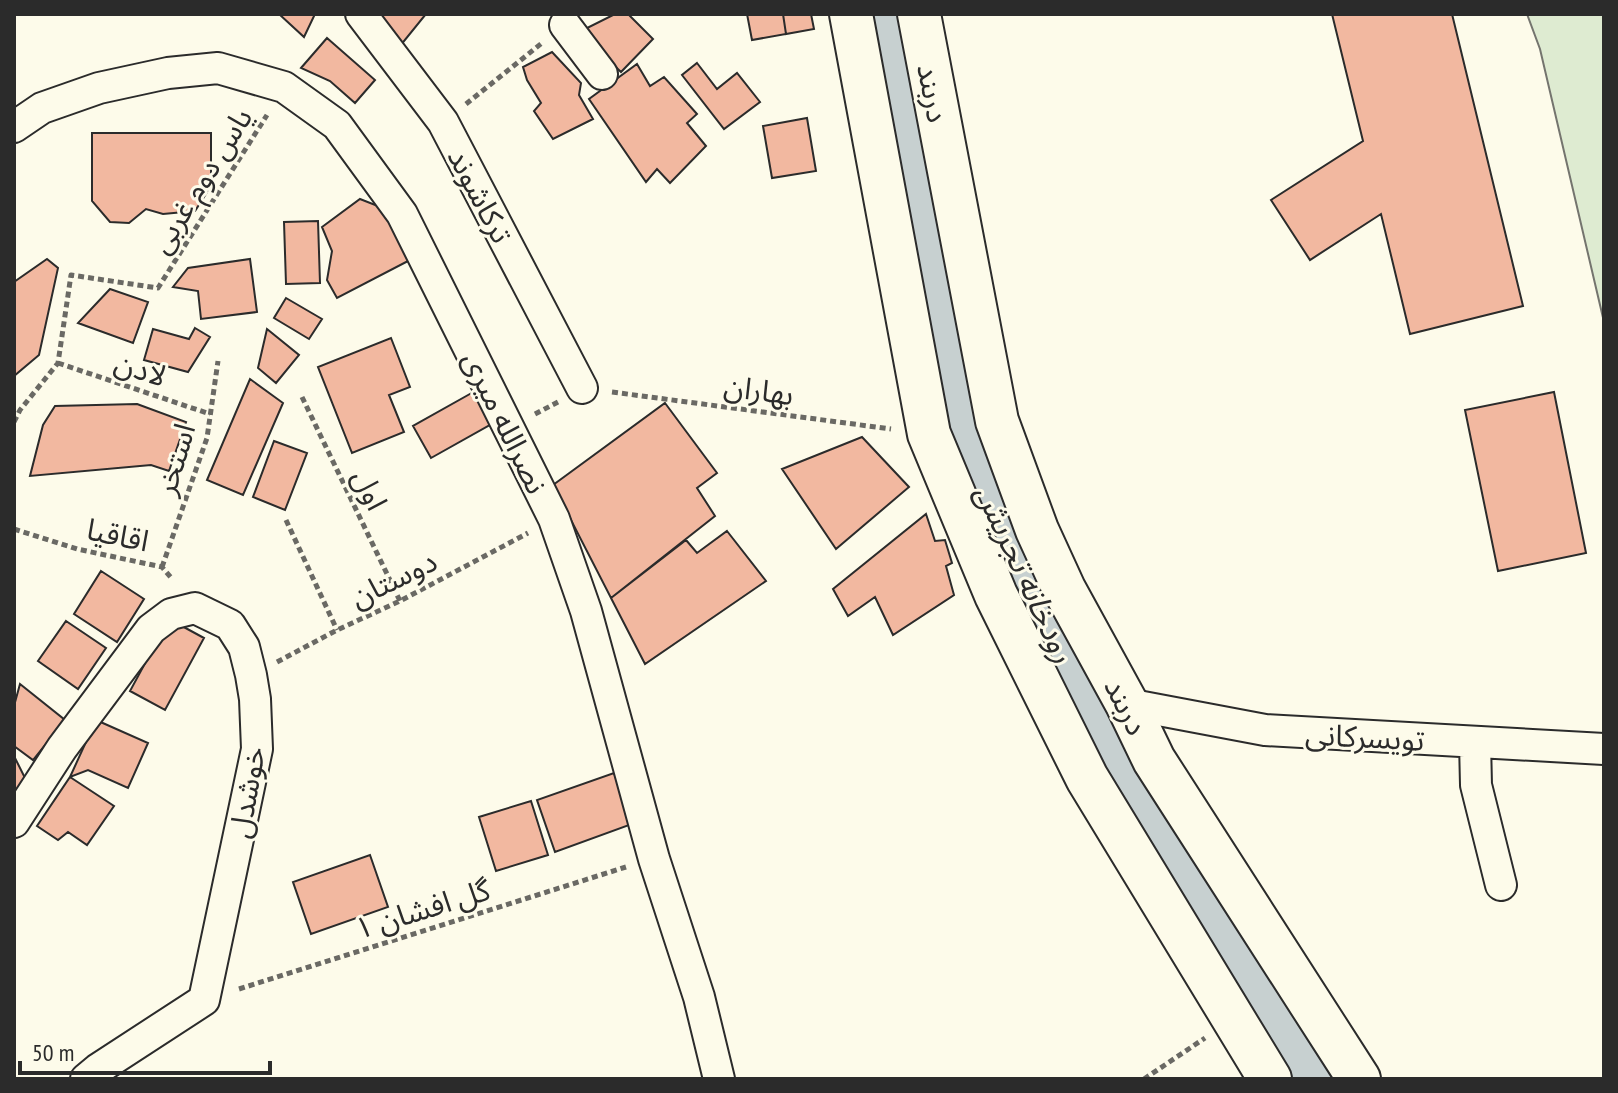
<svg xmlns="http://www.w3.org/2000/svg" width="1618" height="1093" font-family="'PT Sans Narrow','Noto Sans Arabic',sans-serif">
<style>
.green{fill:#deebd1;stroke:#74746e;stroke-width:2}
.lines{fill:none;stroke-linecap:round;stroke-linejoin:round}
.river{stroke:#c7d0d0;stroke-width:60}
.building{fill:#f2b8a0;stroke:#2b2b2b;stroke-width:2}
.street-casing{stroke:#2b2b2b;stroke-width:34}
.secondary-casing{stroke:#2b2b2b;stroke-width:46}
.path{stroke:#6a6964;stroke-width:5;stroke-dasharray:6 4;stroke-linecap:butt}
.street{stroke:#fdfbea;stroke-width:30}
.secondary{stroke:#fdfbea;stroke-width:42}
.labels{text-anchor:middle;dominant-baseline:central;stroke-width:6;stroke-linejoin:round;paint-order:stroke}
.street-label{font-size:30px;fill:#2b2b2b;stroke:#fdfbea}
.water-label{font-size:32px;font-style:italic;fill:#2b2b2b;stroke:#fdfbea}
</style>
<rect width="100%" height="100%" fill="#fdfbea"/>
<path class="green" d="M1527,14H1604V322L1540,49Z"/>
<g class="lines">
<path class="river" d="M878,14L977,467L1014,559L1192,913L1308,1079"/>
</g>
<path class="building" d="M279,14H315L304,37Z
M373,14H426L396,51Z
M615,14H628L653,39L621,72L579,32Z
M747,14H783L786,34L752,40Z
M783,14H811L814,29L786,34Z
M1332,14H1452L1523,306L1410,334L1381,214L1310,260L1271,200L1363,141Z
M327,38L375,80L355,103L330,81L301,68Z
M552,52L581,83L579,95L593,119L553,139L534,111L541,103L527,80L523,67Z
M697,63L717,89L737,73L760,102L724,129L682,75Z
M637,64L650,86L664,77L697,114L687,123L706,146L670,183L657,169L646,182L589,99Z
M807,118L816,171L772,178L763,126Z
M92,133H211V186L195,211L163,214L146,209L129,223L110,222L92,201Z
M360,199L383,208L410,260L337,298L327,280L332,251L322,227Z
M318,221L320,283L286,284L284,222Z
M47,259L58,268L39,355L14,376V282Z
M250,259L257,312L201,319L198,291L173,287L188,268Z
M110,289L148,302L133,343L78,323Z
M286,298L322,319L309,339L274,318Z
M195,328L210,337L188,372L144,360L153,329L189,339Z
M267,329L299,355L276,383L258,368Z
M391,338L410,387L389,395L404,432L352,453L318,367Z
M250,379L283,403L243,495L207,480Z
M477,390L495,422L431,458L413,426Z
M1554,392L1586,553L1498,571L1465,410Z
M665,403L717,473L697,488L715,516L611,598L553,485Z
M137,404L186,422L169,471L151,465L30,476L43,425L55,406Z
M862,437L909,487L836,549L782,469Z
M274,441L307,453L285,510L253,497Z
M926,514L935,541L945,540L952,563L946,566L954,595L893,635L875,597L848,616L833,589Z
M727,531L766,581L645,664L611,598L686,540L697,553Z
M101,571L144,599L117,642L74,614Z
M169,619L204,638L165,710L130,691Z
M66,621L106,648L78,689L38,661Z
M20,684L65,720L33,760L14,746V706Z
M96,720L148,743L128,788L88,770L70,777Z
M14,756L28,784L14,806Z
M614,773L632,824L555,852L537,800Z
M70,777L114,806L87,845L68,832L58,840L37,826Z
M531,801L548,855L496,871L479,817Z
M370,855L388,907L311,934L293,882Z"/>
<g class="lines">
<defs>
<path id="street" d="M361,14L443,122L582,388
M565,25L602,74
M14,127L42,108L99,88L168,73L218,68L284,87L337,125L402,214L554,519L586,611L654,859L699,997L719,1079
M1127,704L1265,730L1604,749
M1475,742L1476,785L1501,885
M14,822L62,748L151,629L171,614L195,608L230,625L244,647L251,675L255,699L257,749L204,1000L98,1069L86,1079"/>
<path id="secondary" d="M851,14L929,434L996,595L1087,778L1270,1079
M919,14L997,421L1037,530L1064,589L1127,704L1154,760L1359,1079"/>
</defs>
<use href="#street" class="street-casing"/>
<use href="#secondary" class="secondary-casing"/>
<path class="path" d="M466,104L542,43
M58,363L210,414
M612,392L891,429
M302,397L400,601
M535,414L558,402
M14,422L20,410L58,363L71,275L158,288L267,115
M286,520L337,630
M14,529L77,549L162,567L173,580
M162,567L207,438L218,361
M277,662L337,630L400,601L528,533
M239,989L626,867
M1144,1079L1205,1038"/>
<use href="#street" class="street"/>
<use href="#secondary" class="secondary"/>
</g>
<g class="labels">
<g class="street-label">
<text transform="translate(934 93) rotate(79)">دربند</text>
<text transform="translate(200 180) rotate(-58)">یاس دوم غربی</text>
<text transform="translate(481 195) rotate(62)">ترکاشوند</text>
<text transform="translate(141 368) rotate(18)">لادن</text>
<text transform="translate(759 389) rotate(8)">بهاران</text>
<text transform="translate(506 422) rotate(64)">نصرالله میری</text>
<text transform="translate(174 459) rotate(-73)">استخر</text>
<text transform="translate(371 489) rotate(64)">اول</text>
<text transform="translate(118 534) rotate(12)">اقاقیا</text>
<text transform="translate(393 578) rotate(-26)">دوستان</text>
<text transform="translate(1127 706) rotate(63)">دربند</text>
<text transform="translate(1365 736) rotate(3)">تویسرکانی</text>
<text transform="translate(246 792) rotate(-80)">خوشدل</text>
<text transform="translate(422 908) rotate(-17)">گل افشان ۱</text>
</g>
<g class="water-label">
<text transform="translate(1026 573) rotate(65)">رودخانه تجریش</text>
</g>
</g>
<rect width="1618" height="1093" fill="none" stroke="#2b2b2b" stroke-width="32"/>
<path d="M20 1061v12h250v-12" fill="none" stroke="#2b2b2b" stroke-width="4"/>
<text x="32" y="1061" font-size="24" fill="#2b2b2b" stroke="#fdfbea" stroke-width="6" paint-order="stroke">50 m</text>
</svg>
